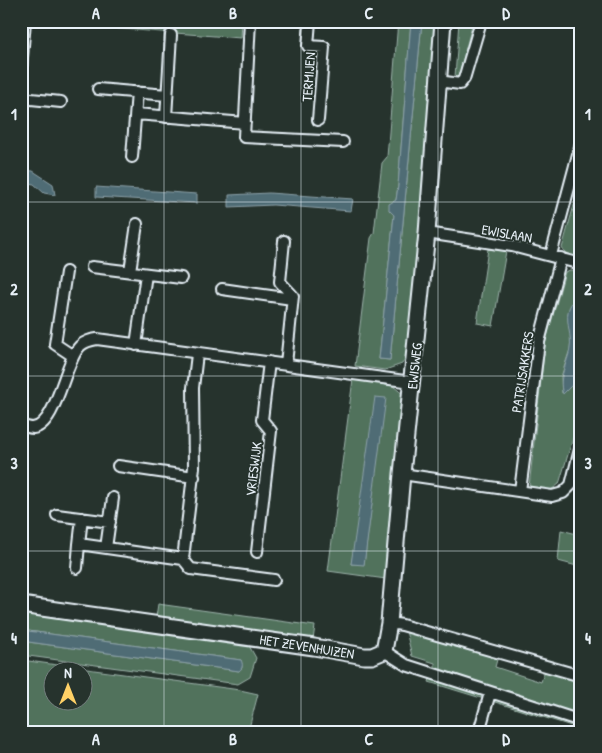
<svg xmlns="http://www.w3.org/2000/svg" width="602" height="753" font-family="'Patrick Hand',sans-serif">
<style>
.green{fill:#51725c;stroke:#9cb2aa;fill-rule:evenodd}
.water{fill:#4f6c75;stroke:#8ca1a9}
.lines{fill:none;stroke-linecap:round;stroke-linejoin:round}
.street-casing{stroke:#e8f1f8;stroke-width:14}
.secondary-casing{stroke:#e8f1f8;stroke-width:19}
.street{stroke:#26332d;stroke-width:10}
.secondary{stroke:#26332d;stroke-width:15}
.grid{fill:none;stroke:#e8f1f8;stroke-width:1;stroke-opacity:0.55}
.labels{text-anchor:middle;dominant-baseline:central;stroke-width:4;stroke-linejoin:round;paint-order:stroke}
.street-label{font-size:14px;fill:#e8f1f8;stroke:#26332d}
.neatline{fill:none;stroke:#e8f1f8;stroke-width:2}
.grid-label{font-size:16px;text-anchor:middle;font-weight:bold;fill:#e8f1f8}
</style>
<rect width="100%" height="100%" fill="#26332d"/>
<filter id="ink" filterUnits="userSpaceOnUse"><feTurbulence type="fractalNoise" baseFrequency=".02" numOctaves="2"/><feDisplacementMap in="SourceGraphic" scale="10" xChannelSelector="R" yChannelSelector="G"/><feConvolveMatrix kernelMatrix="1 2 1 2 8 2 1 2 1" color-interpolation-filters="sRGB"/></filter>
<g filter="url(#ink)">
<path class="green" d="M96,21H242L241,38L96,27Z
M398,21H411L398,186L396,200L389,210L394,215L379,359L390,360L422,21H435L409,353L402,364L385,370L355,366L371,238L374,233L382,163L387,157Z
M459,21H473L461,67L463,72L459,78L455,77Z
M581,180V258C573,256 565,255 562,248Z
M488,249L506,251L493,326L477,323Z
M570,270L581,272V293L568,313L571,339L570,349L561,377L562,393L579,371L581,365V412L559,484L551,490L529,487L545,344L565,272Z
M353,379L393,386L404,395L386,579L328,571ZM385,398L364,564H351Z
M561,530L581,535V567L558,561Z
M158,604L315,626L313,640L156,617Z
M21,611L248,644L256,658L250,677L238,684L21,655V641L239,671L242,668L241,660L21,630Z
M406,631L498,656L495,667L541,682L545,670L581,681V716L435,668V663L412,656Z
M21,660L240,690L258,694L248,732H21ZM52,670H82V700H52Z
M431,676L483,693L481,698L429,682Z
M496,698L581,725V729L495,702Z"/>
<path class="water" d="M411,21H422L390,360L379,359L394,215L389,210V204L396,200L398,186Z
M21,170L33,171L53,184L55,195L44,193L34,184L21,182Z
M96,187L197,194V203L96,197Z
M269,193L353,199L351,211L273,205L229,207V195Z
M581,293V365L573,384L563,394C557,377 568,364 570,348C572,336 566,324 568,312C569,305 575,298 581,293Z
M375,397L386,398L364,565L351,564Z
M21,630L241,660C243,664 243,668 239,671L21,641Z"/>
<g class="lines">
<defs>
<path id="street" d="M250,21L244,137L343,142
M310,21L308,46L324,47L318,120
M21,70L25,21
M438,81L460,84L464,79L481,21
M98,89L167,95
M21,98L61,102
M136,114L245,123
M166,117L171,35
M132,157L137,92
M427,233L512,246L581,264
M284,241L280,282L293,296L286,364
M551,255L581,143
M92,267L181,278
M130,271L137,224
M66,272L55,344L73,356
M222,289L292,299
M136,345L146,274
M197,354L193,388L194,467L183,559L191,569L274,580
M21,426C25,426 29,428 33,428C57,425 64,362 80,346C85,341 91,340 97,339L412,382
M118,466L194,477
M402,474L552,496L563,493L571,485L581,445
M520,491L539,342L561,258
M57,515L110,522
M82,518L79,544L183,559
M106,548L113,498
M257,552L271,431L262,420L269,362
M77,568L79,544
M389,623L402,625L581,676
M384,651L406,665L581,721
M479,732L490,693"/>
<path id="secondary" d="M21,605L314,647L364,656H372L384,651L389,623L402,474L427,233L443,21"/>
</defs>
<use href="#street" class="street-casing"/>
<use href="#secondary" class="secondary-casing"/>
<use href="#street" class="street"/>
<use href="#secondary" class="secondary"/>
</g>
</g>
<path class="grid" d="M164,21V732M301,21V732M438,21V732M21,202H581M21,376H581M21,551H581"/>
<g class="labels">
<g class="street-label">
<text transform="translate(308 77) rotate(-86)">TERMIJEN</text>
<text transform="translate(507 233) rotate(10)">EWISLAAN</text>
<text transform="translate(414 366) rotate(-84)">EWISWEG</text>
<text transform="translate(522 372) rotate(-81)">PATRIJSAKKERS</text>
<text transform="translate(253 469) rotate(-83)">VRIESWIJK</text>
<text transform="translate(307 646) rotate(9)">HET ZEVENHUIZEN</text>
</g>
</g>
<rect width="602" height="753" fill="none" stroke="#26332d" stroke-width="55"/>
<g transform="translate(68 686)"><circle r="24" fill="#26332d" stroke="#747f7e"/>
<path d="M0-4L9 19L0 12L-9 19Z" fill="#ffd166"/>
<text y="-8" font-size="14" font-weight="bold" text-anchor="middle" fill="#e8f1f8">N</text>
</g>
<rect x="28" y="28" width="546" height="698" class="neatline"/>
<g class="grid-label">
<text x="96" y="19">A</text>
<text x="233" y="19">B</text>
<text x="369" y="19">C</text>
<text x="506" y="19">D</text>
<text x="14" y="120">1</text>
<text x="588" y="120">1</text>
<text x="14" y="295">2</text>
<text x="588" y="295">2</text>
<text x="14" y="469">3</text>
<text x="588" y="469">3</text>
<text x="14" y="644">4</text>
<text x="588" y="644">4</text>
<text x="96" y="745">A</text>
<text x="233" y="745">B</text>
<text x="369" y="745">C</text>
<text x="506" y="745">D</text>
</g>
</svg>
